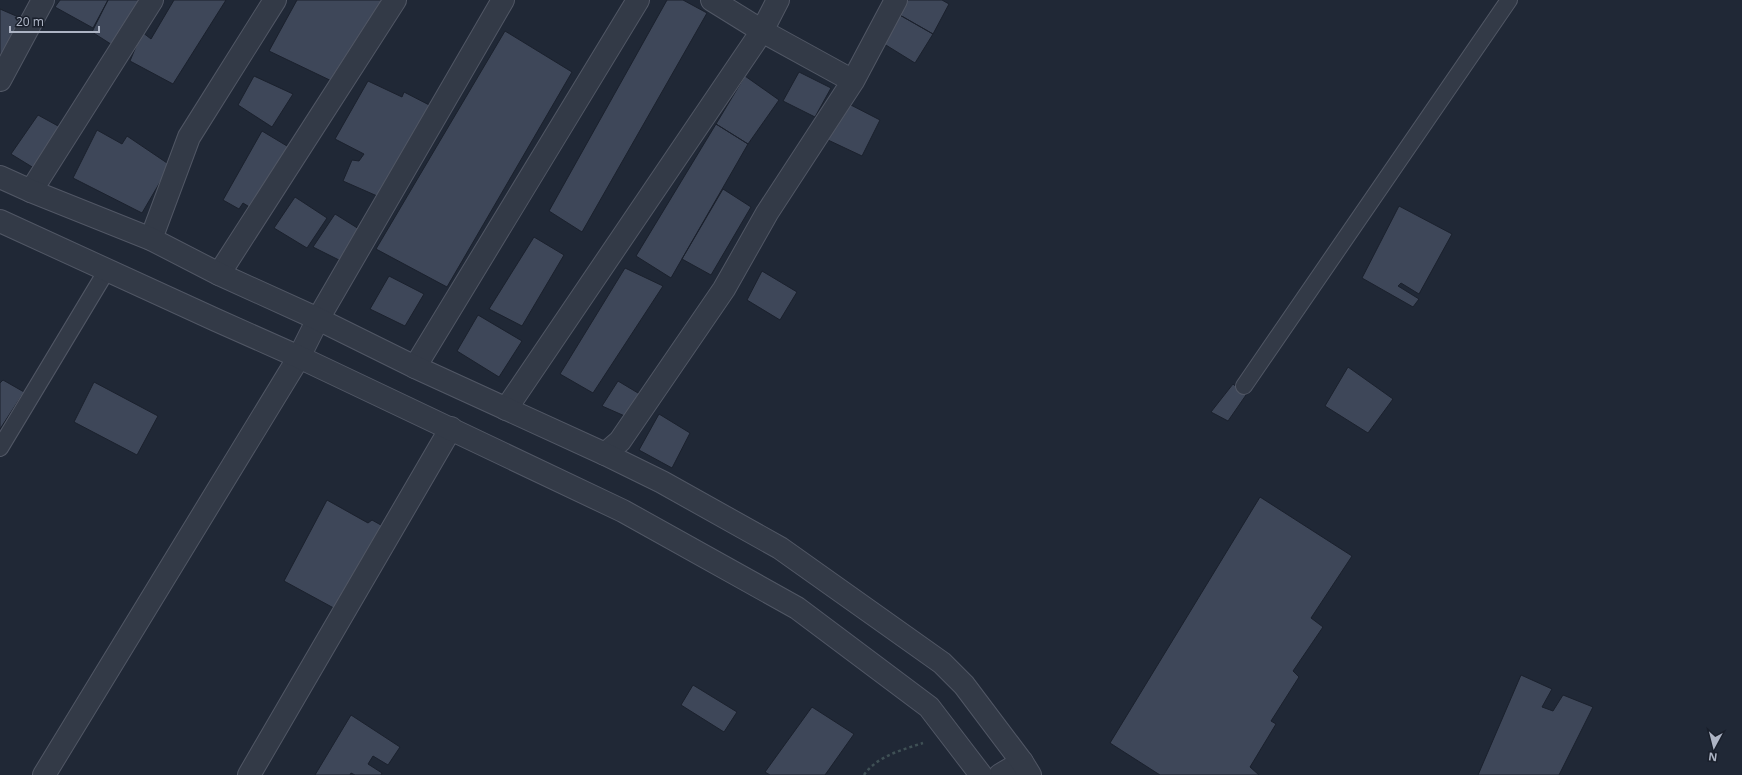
<svg xmlns="http://www.w3.org/2000/svg" width="1742" height="775" font-family="'Noto Sans',sans-serif">
<style>
.building{fill:#3e4759;stroke:#1b212d}
.lines{fill:none;stroke-linecap:round;stroke-linejoin:round}
.service-casing{stroke:#515765;stroke-width:18}
.minor-casing{stroke:#515765;stroke-width:24}
.tertiary-casing{stroke:#515765;stroke-width:24}
.path{stroke:#3f5055;stroke-width:2.5;stroke-dasharray:3 3;stroke-linecap:butt}
.service{stroke:#333a47;stroke-width:16}
.minor{stroke:#333a47;stroke-width:22}
.tertiary{stroke:#333a47;stroke-width:22}
</style>
<rect width="100%" height="100%" fill="#202836"/>
<path class="building" d="M60,0H108L93,28L55,7Z
M108,0H147L117,48L92,32Z
M174,0H226L173,84L130,61L142,32L151,39Z
M297,0H394L338,84L269,51Z
M667,0H683L707,13L582,232L549,211Z
M907,0H942L949,4L933,34L898,14Z
M0,9L23,19L1,55H0Z
M898,14L933,34L915,63L881,42Z
M505,31L572,72L447,287L376,249Z
M799,72L831,88L815,117L783,101Z
M254,76L293,94L272,127L238,105Z
M745,76L779,100L748,144L716,124Z
M368,81L402,97L404,92L437,109L384,199L343,181L352,160L359,161L364,154L335,139Z
M847,103L880,120L862,156L828,140Z
M38,115L69,132L42,173L11,154Z
M716,124L748,144L671,278L636,256Z
M97,130L122,144L127,136L170,165L142,213L73,178Z
M262,131L297,152L259,213L243,203L239,209L223,200Z
M723,189L751,207L711,275L682,259Z
M295,197L327,218L307,248L274,228Z
M1399,206L1452,234L1419,294L1401,283L1398,286L1419,299L1413,307L1362,278Z
M335,214L367,234L349,265L313,247Z
M534,237L564,255L522,326L489,309Z
M625,268L663,286L593,393L560,374Z
M762,271L797,292L780,320L747,300Z
M389,276L424,294L405,326L370,309Z
M478,315L522,341L499,377L457,351Z
M1348,367L1393,399L1368,433L1325,406Z
M3,380L24,392L0,429V383Z
M618,381L643,396L627,417L602,406Z
M94,382L158,416L137,455L74,422Z
M1233,384L1246,395L1228,421L1211,412Z
M659,414L690,433L672,468L639,450Z
M1260,497L1352,556L1311,618L1323,627L1293,671L1299,677L1271,721L1276,724L1250,767L1259,775H1160L1110,743Z
M327,500L368,523L372,520L388,529L341,612L284,581Z
M1521,675L1552,689L1542,707L1553,711L1563,695L1593,707L1559,775H1478Z
M693,685L737,712L724,732L681,705Z
M812,707L854,734L825,775H770L765,772Z
M351,715L400,747L388,765L373,756L368,764L382,773L381,775H355L351,773L350,775H315Z"/>
<g class="lines">
<defs>
<path id="service" d="M1244,386L1509,0
M0,448L107,270"/>
<path id="minor" d="M712,0L762,31L853,81
M0,80L43,0
M31,191L152,0
M151,239L189,137L275,0
M219,274L395,0
M415,367L638,0
M506,409L762,31L778,0
M605,454L620,441L724,289L767,213L853,81L896,0
M44,775L299,357L318,319L503,0
M249,775L451,428
M1000,775L1022,762"/>
<path id="tertiary" d="M0,177L31,191L151,239L219,274L318,319L415,367L605,454L662,482L780,548L942,663L964,685L1022,762L1030,775
M0,221L216,320L299,357L623,511L797,608L929,707L981,775"/>
</defs>
<use href="#service" class="service-casing"/>
<use href="#minor" class="minor-casing"/>
<use href="#tertiary" class="tertiary-casing"/>
<path class="path" d="M864,775C877,756 902,750 923,743"/>
<use href="#service" class="service"/>
<use href="#minor" class="minor"/>
<use href="#tertiary" class="tertiary"/>
</g>
<g transform="translate(1714 747) rotate(187)" stroke="#191f2b" stroke-width="3" paint-order="stroke">
<path d="M0-3L7 15L0 10L-7 15Z" fill="#adb4c4"/>
<text y="-6" font-size="11" font-weight="bold" text-anchor="middle" fill="#adb4c4">N</text>
</g>
<path d="M10 26v6h89v-6" fill="none" stroke="#adb4c4" stroke-width="2"/>
<text x="16" y="26" font-size="12" fill="#adb4c4" stroke="#191f2b" stroke-width="3" paint-order="stroke">20 m</text>
</svg>
